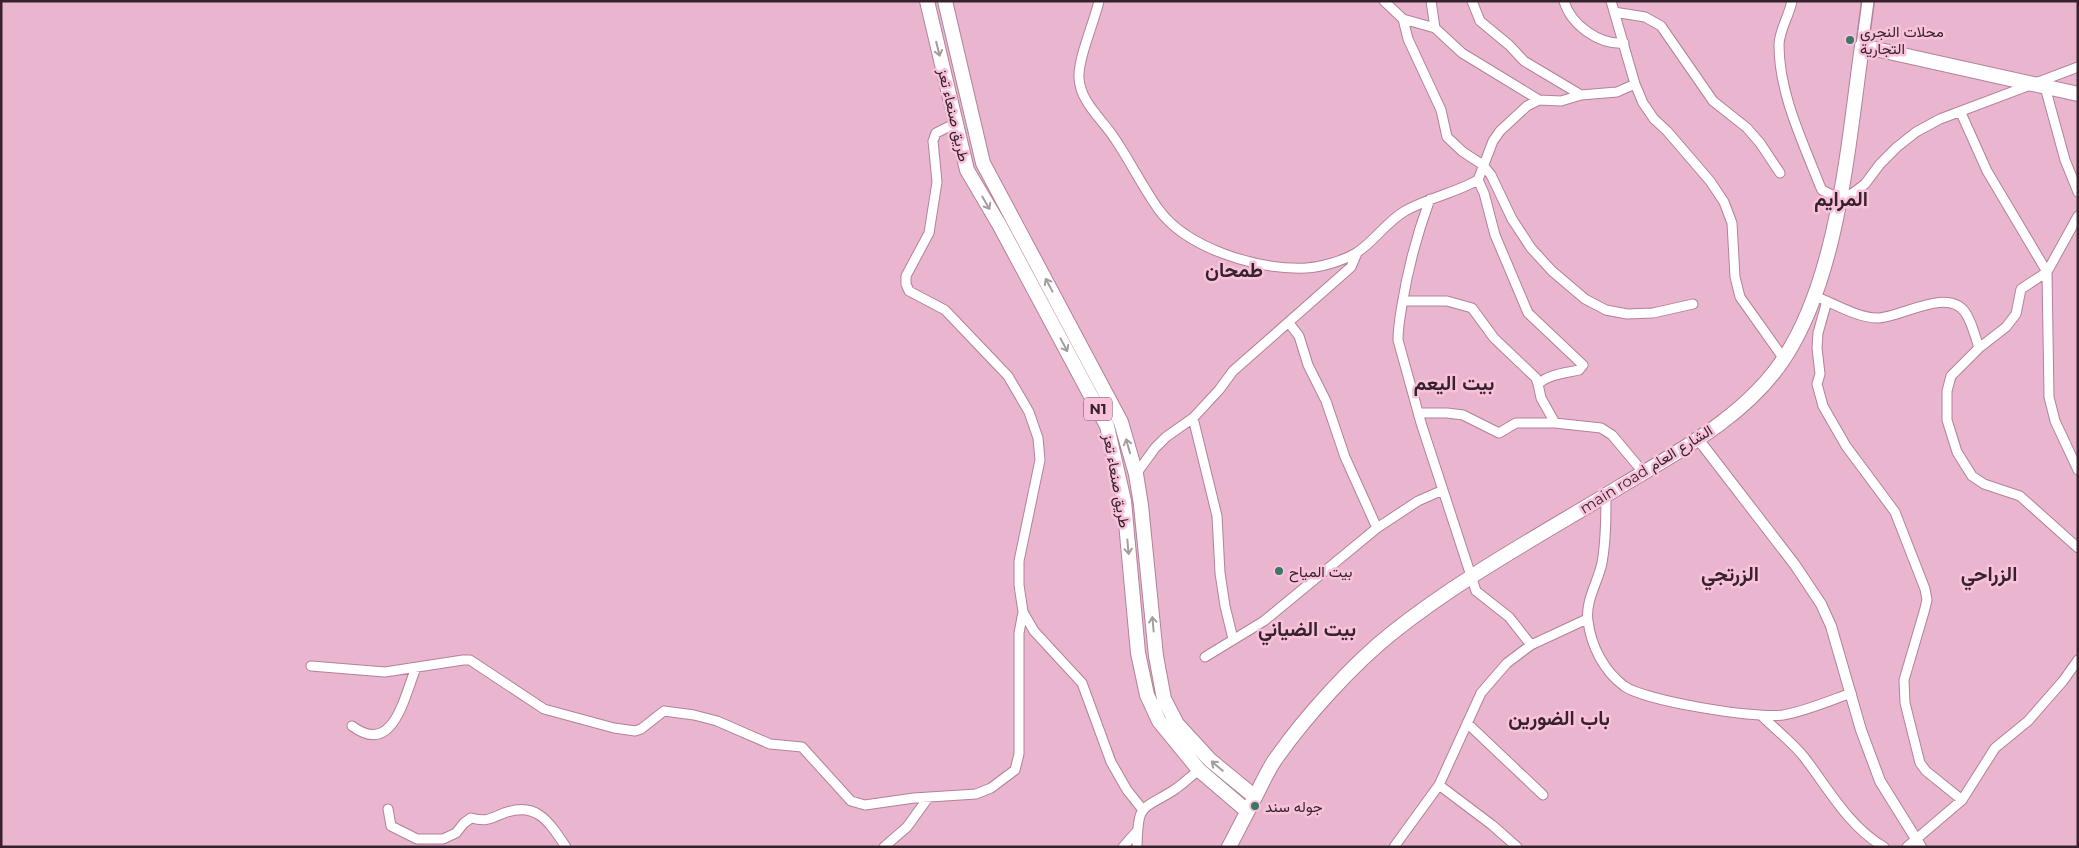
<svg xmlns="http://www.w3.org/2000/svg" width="2079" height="848" font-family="Montserrat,Vazirmatn,sans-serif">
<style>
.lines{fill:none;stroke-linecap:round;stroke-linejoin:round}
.minor-casing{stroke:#b38199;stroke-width:11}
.tertiary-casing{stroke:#b38199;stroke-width:12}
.secondary-casing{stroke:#b38199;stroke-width:14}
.primary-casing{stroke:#b38199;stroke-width:16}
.trunk-casing{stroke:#b38199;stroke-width:16}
.minor{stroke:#fff;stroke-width:9}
.tertiary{stroke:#fff;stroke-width:10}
.secondary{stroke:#fff;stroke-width:11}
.primary{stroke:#fff;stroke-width:14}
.trunk{stroke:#fff;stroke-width:14}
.oneway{stroke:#a59ca0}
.poi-dot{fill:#3b7762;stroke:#f8c2dc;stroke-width:2}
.labels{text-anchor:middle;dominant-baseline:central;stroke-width:5;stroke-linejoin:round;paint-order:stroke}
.shield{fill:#f8c2dc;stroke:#705261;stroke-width:1}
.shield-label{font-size:14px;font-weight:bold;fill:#36222c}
.poi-label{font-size:15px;fill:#36222c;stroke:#f8c2dc;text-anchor:start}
.street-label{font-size:15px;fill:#36222c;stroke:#f8c2dc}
.district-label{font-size:20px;font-weight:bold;fill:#36222c;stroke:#f8c2dc}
</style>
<rect width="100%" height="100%" fill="#eab5cf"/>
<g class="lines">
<defs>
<path id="minor" d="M1099,1C1094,23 1078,58 1079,78C1080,102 1103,120 1115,139C1130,161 1143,188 1159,210C1188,249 1258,270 1306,268C1321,267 1343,261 1356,253C1374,242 1386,222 1405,211C1428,198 1455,193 1478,180L1493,141L1500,131L1527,106L1539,100L1561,101L1581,95
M1384,1L1403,19L1408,39L1441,110L1447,137L1463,152L1483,165L1491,175L1512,219L1531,248L1552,271L1585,299L1606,310L1627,314L1653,313L1693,304
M1431,1L1435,28
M1472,1L1480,21L1509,45L1524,61L1581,95L1617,92L1635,84
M1564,1C1571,25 1599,45 1624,43
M1611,1L1635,84L1643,103L1654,119L1667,131L1710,181L1724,202L1732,223L1735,277L1740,297L1784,359
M1792,1C1789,16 1779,31 1779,45C1779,94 1803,142 1820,186L1822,190L1840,199L1853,193L1865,184L1880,164L1897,147L1916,132L1940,119L2078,67
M1614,12L1645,17L1661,26L1713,101L1747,128L1760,143L1780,173
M1403,19L1435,28L1462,53L1539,100
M2045,87L2065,160L2078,192
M1961,113L1987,171L2047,272L2049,397L2055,421L2078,470
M956,123L936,133L933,141L937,182L929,233L906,276V284L909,291L945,310L1008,376L1029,412L1038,438L1040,460L1019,561V585L1023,612L1034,631L1082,683L1111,762L1127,790L1143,810
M1478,180L1484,193L1495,235L1528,313L1583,365L1579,370C1566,373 1549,374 1538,384L1541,398L1555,423
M1430,199C1417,234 1408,268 1402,305C1400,317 1398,328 1398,340L1421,423L1476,591L1509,617L1531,645
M2078,216L2047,272L2021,289L2016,314L2006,327L1979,348L1951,376L1947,391V420L1957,452L1972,476L1984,484L2020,496L2078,548
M1822,299C1838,306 1860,318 1877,318C1900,318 1947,287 1965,312C1972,322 1975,336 1979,348
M1403,301H1447L1472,308L1494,338L1536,378L1538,384
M1827,301L1818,333L1817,348L1820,374L1817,384L1823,406L1846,446L1895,512L1925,589L1927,600L1924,612L1904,680L1905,703L1920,763L1926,771L1962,800
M1289,323L1299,336L1308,365L1326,401L1345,457L1377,528
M1419,413H1447L1463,415L1499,433L1516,423H1555L1601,428L1612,435L1643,472
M1193,418L1217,516L1220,573L1225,606L1233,639
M1136,474L1155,448L1166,437L1193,418L1219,390L1233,371L1351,267L1357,253
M1606,495C1606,518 1606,540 1602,563C1598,582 1585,601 1588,621C1591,646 1604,671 1624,686C1645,701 1756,719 1783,715C1806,711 1829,701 1851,693
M1205,657L1264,621L1377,528L1418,501L1443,490
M311,666L385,672L463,660H470L544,709L614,728L635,731L641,729L664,711L694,715L717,721L770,744L802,747L851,801L865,805L914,798L976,794L991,788L1015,770L1019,754V633L1023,612
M1762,716C1776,730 1792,742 1804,757C1828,788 1849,827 1884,847
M1467,723L1543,795
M352,726C394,757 404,696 416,668
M1439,785L1492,825L1517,847
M388,809L391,826L417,839H443L456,833L464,823L471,818C487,822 489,819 504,813C537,801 549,822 566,847
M884,847L907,827L928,798
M1123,847L1137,831
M1137,847C1138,802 1141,811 1174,790C1183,784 1191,776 1199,770
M1394,847L1439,785L1481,693L1507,663L1531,645L1587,619
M1907,847L1962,800L1995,748L2028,721L2063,681L2078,660"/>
<path id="tertiary" d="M1698,439L1795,565L1821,604L1831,626L1861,730L1880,781L1921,847"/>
<path id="secondary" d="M1862,46L1868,1"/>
<path id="primary" d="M1255,797C1262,784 1268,769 1277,757C1306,716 1353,664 1392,633C1462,577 1544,533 1621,486C1679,451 1747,416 1785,357C1839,273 1848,144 1862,46L2078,94"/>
<path id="trunk" d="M927,1L967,170L1000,226L1107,426L1124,501L1138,653L1147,695L1159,721L1199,770L1247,811
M945,1L983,163L1121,422L1136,474L1141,505L1156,656L1164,699L1177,724L1210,760L1255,797L1229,847"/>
</defs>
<use href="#minor" class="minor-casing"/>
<use href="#tertiary" class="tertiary-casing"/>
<use href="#secondary" class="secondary-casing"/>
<use href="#primary" class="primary-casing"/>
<use href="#trunk" class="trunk-casing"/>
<use href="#minor" class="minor"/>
<use href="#tertiary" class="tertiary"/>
<use href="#secondary" class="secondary"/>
<use href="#primary" class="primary"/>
<use href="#trunk" class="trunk"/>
</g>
<defs><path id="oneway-shaft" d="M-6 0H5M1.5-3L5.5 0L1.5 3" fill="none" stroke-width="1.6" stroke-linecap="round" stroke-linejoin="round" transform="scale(1.25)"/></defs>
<g class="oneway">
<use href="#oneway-shaft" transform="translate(938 49) rotate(76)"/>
<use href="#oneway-shaft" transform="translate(986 203) rotate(60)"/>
<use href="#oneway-shaft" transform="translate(1049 285) rotate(-118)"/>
<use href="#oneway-shaft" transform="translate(1064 345) rotate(62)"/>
<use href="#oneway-shaft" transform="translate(1128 446) rotate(-106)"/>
<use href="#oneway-shaft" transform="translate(1128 547) rotate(85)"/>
<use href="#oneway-shaft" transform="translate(1153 624) rotate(-95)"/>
<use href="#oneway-shaft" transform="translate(1217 766) rotate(-140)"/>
</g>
<g class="poi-dot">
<circle cx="1850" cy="40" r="5"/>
<circle cx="1279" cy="571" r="5"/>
<circle cx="1255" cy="806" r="5"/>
</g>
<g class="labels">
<rect class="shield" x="1084" y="397.5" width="28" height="23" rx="4"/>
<g class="shield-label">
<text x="1098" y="409">N1</text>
</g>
<g class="poi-label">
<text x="1860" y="31">محلات النجري<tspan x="1860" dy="17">التجارية</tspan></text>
<text x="1289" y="571">بيت المياح</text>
<text x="1265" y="806">جوله سند</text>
</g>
<g class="street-label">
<text transform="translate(954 115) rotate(77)">طريق صنعاء تعز</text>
<text transform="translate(1646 469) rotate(-32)">main road الشارع العام</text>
<text transform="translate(1117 481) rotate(80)">طريق صنعاء تعز</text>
</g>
<g class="district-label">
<text x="1841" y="199">المرايم</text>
<text x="1234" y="270">طمحان</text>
<text x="1454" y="383">بيت اليعم</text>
<text x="1730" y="574">الزرتجي</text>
<text x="1989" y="574">الزراحي</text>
<text x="1307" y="629">بيت الضياني</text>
<text x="1559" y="718">باب الضورين</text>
</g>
</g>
<rect width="2079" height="848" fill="none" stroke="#36222c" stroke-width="5"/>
</svg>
